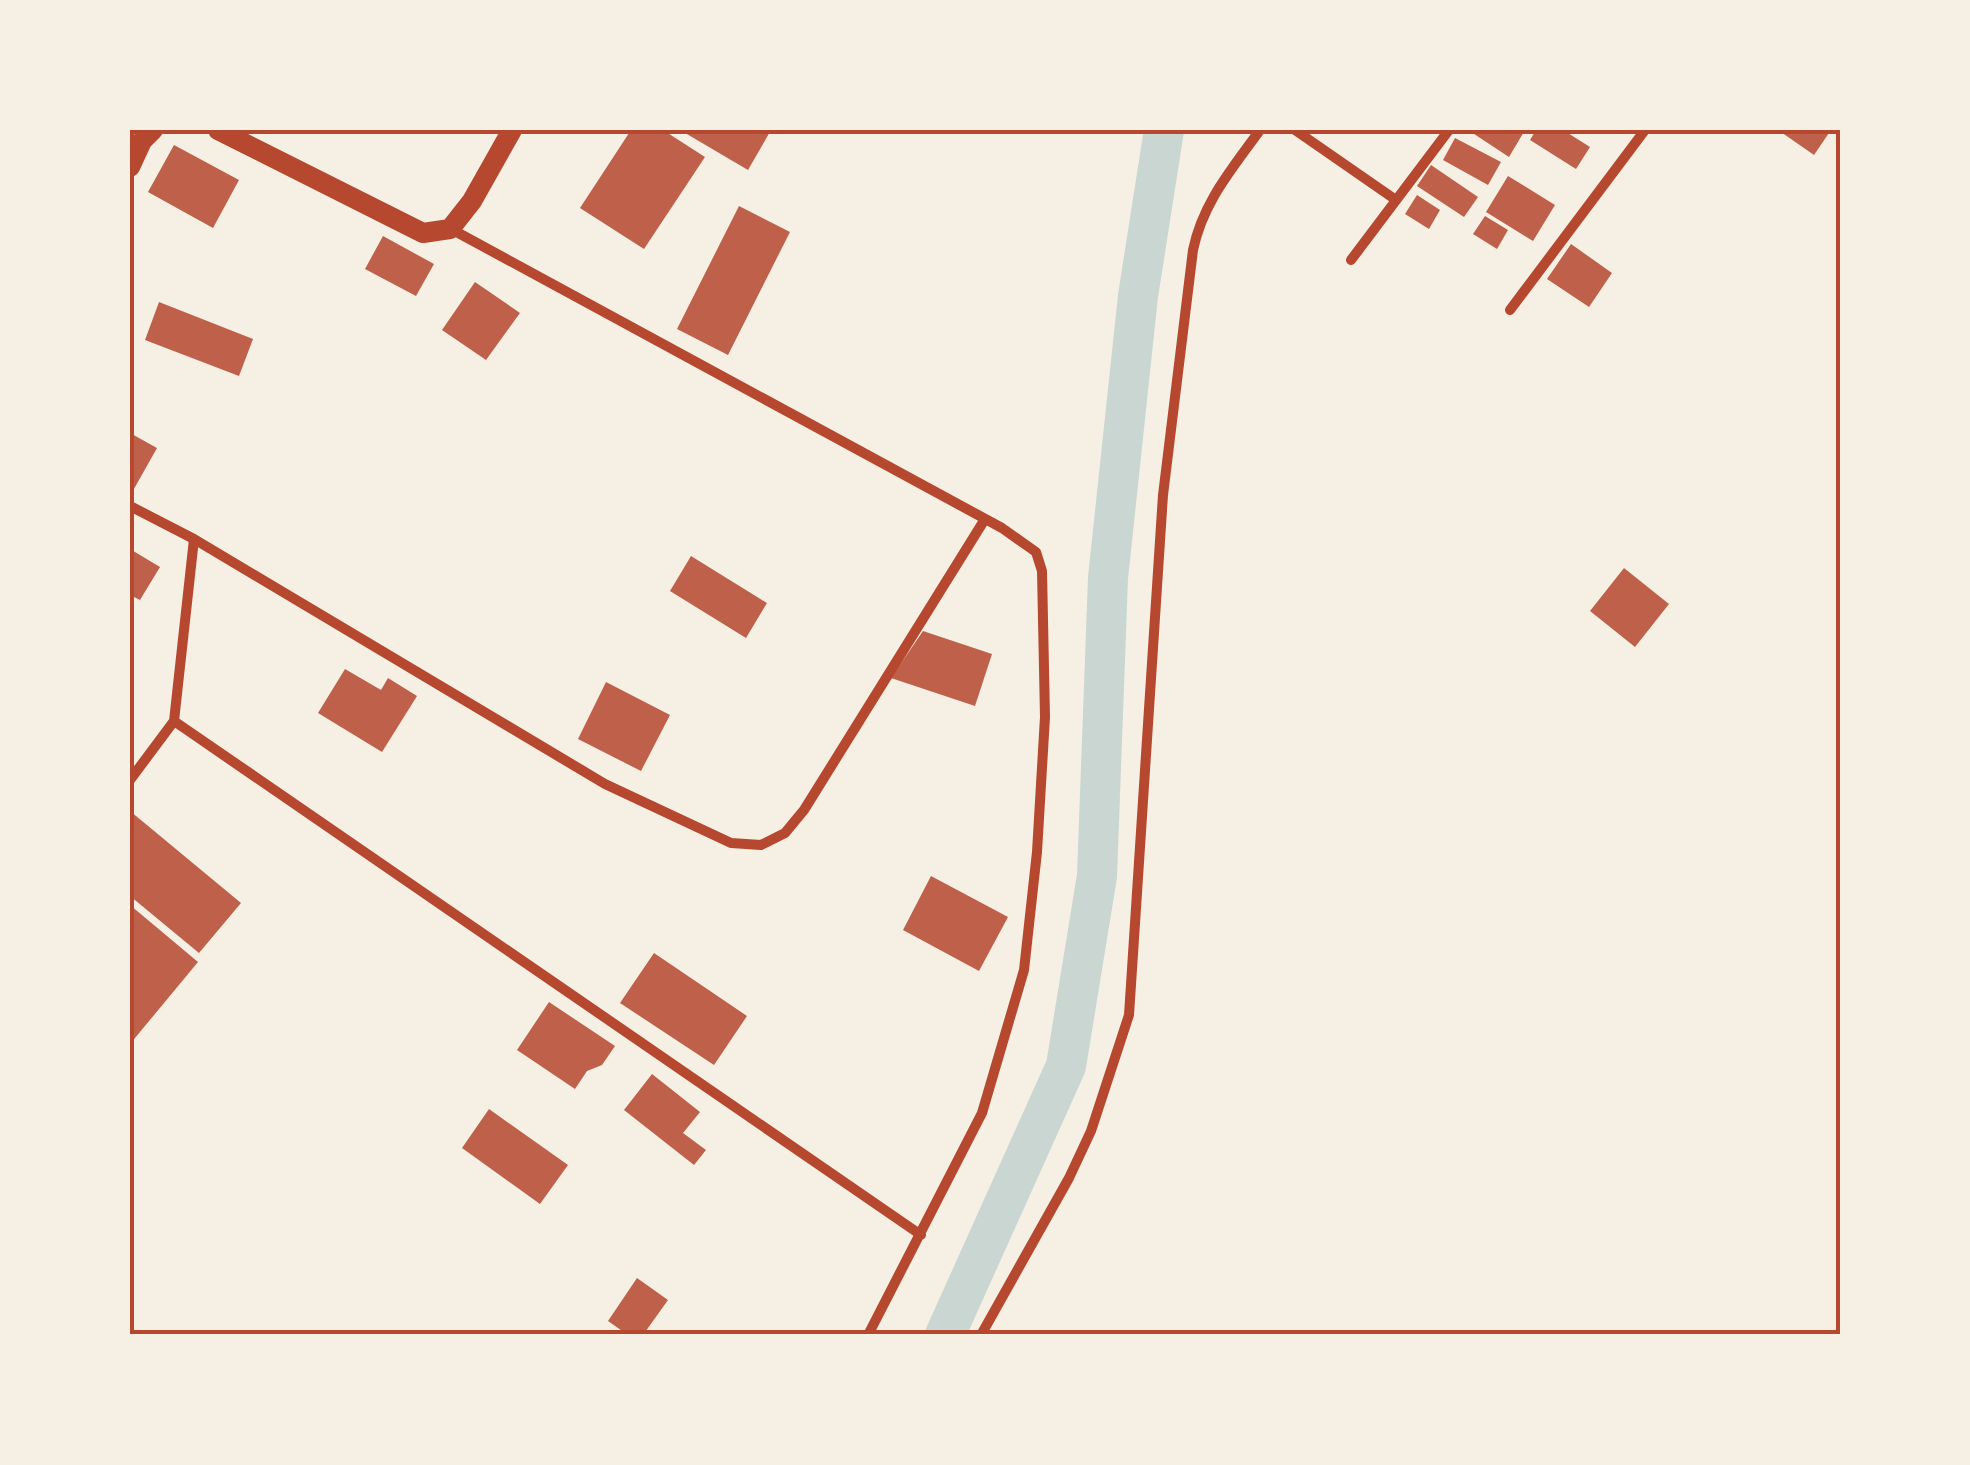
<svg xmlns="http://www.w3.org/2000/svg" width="1970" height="1465" font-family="Figtree,sans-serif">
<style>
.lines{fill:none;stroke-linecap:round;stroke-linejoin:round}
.canal{stroke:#c9d6d2;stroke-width:40}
.building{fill:#bf614a}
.minor{stroke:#b5482f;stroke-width:10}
.secondary{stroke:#b5482f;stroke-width:20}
.neatline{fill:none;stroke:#b5482f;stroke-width:4}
</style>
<rect width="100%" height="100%" fill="#f6efe4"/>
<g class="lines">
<path class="canal" d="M945,1335L1066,1066L1097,876L1108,578L1138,296L1164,130"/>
</g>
<path class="building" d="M631,130H663L705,157L644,249L580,208Z
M680,130H771L748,170Z
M1468,130H1525L1509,157Z
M1536,130H1563L1590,147L1576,169L1530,140Z
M1778,130H1831L1814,155Z
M1455,138L1501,162L1488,185L1443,160Z
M174,145L239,180L213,228L148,192Z
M1431,165L1478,197L1464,217L1417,186Z
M1508,176L1555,205L1533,241L1486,212Z
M1417,195L1440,210L1429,229L1405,214Z
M739,206L790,232L728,355L677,329Z
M1485,216L1508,230L1497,249L1473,234Z
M383,236L434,264L416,296L365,269Z
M1571,244L1612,273L1589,307L1547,279Z
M475,282L520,313L486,360L442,330Z
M159,302L253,339L239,376L145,340Z
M130,433L157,448L130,496Z
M130,549L160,567L140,600L130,595Z
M691,556L767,603L746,638L670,591Z
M1624,568L1669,604L1635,647L1590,611Z
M923,631L992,654L975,706L891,678Z
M345,669L381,690L388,678L417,696L382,752L318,713Z
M606,682L670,715L641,771L578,739Z
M130,811L241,903L199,953L130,896Z
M931,876L1008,917L979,971L903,930Z
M130,905L198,962L130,1044Z
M654,953L747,1016L714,1065L620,1003Z
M549,1002L615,1046L602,1065L587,1071L575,1089L517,1050Z
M652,1074L700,1112L683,1133L706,1150L694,1165L624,1110Z
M489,1109L568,1165L540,1204L462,1148Z
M637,1278L668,1300L643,1335H628L608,1321Z"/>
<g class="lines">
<path class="minor" d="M1295,130L1396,200
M451,229L1002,528L1036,552L1042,571L1045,717L1037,852L1024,970L982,1113L868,1335
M1351,260L1449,130
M1510,310L1645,130
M130,506L194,539L174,721L130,780
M194,539L605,784L731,843L761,845L785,833L804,810L985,519
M174,721L921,1235
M981,1335L1069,1178L1091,1131L1129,1015L1163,495L1193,250C1203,202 1232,169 1260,130"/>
<path class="secondary" d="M218,130L423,233L450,229L472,201L512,130
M130,167L142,141L153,130"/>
</g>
<rect width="1970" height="1465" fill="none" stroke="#f6efe4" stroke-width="265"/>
<rect x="132" y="132" width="1706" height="1200" class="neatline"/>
</svg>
